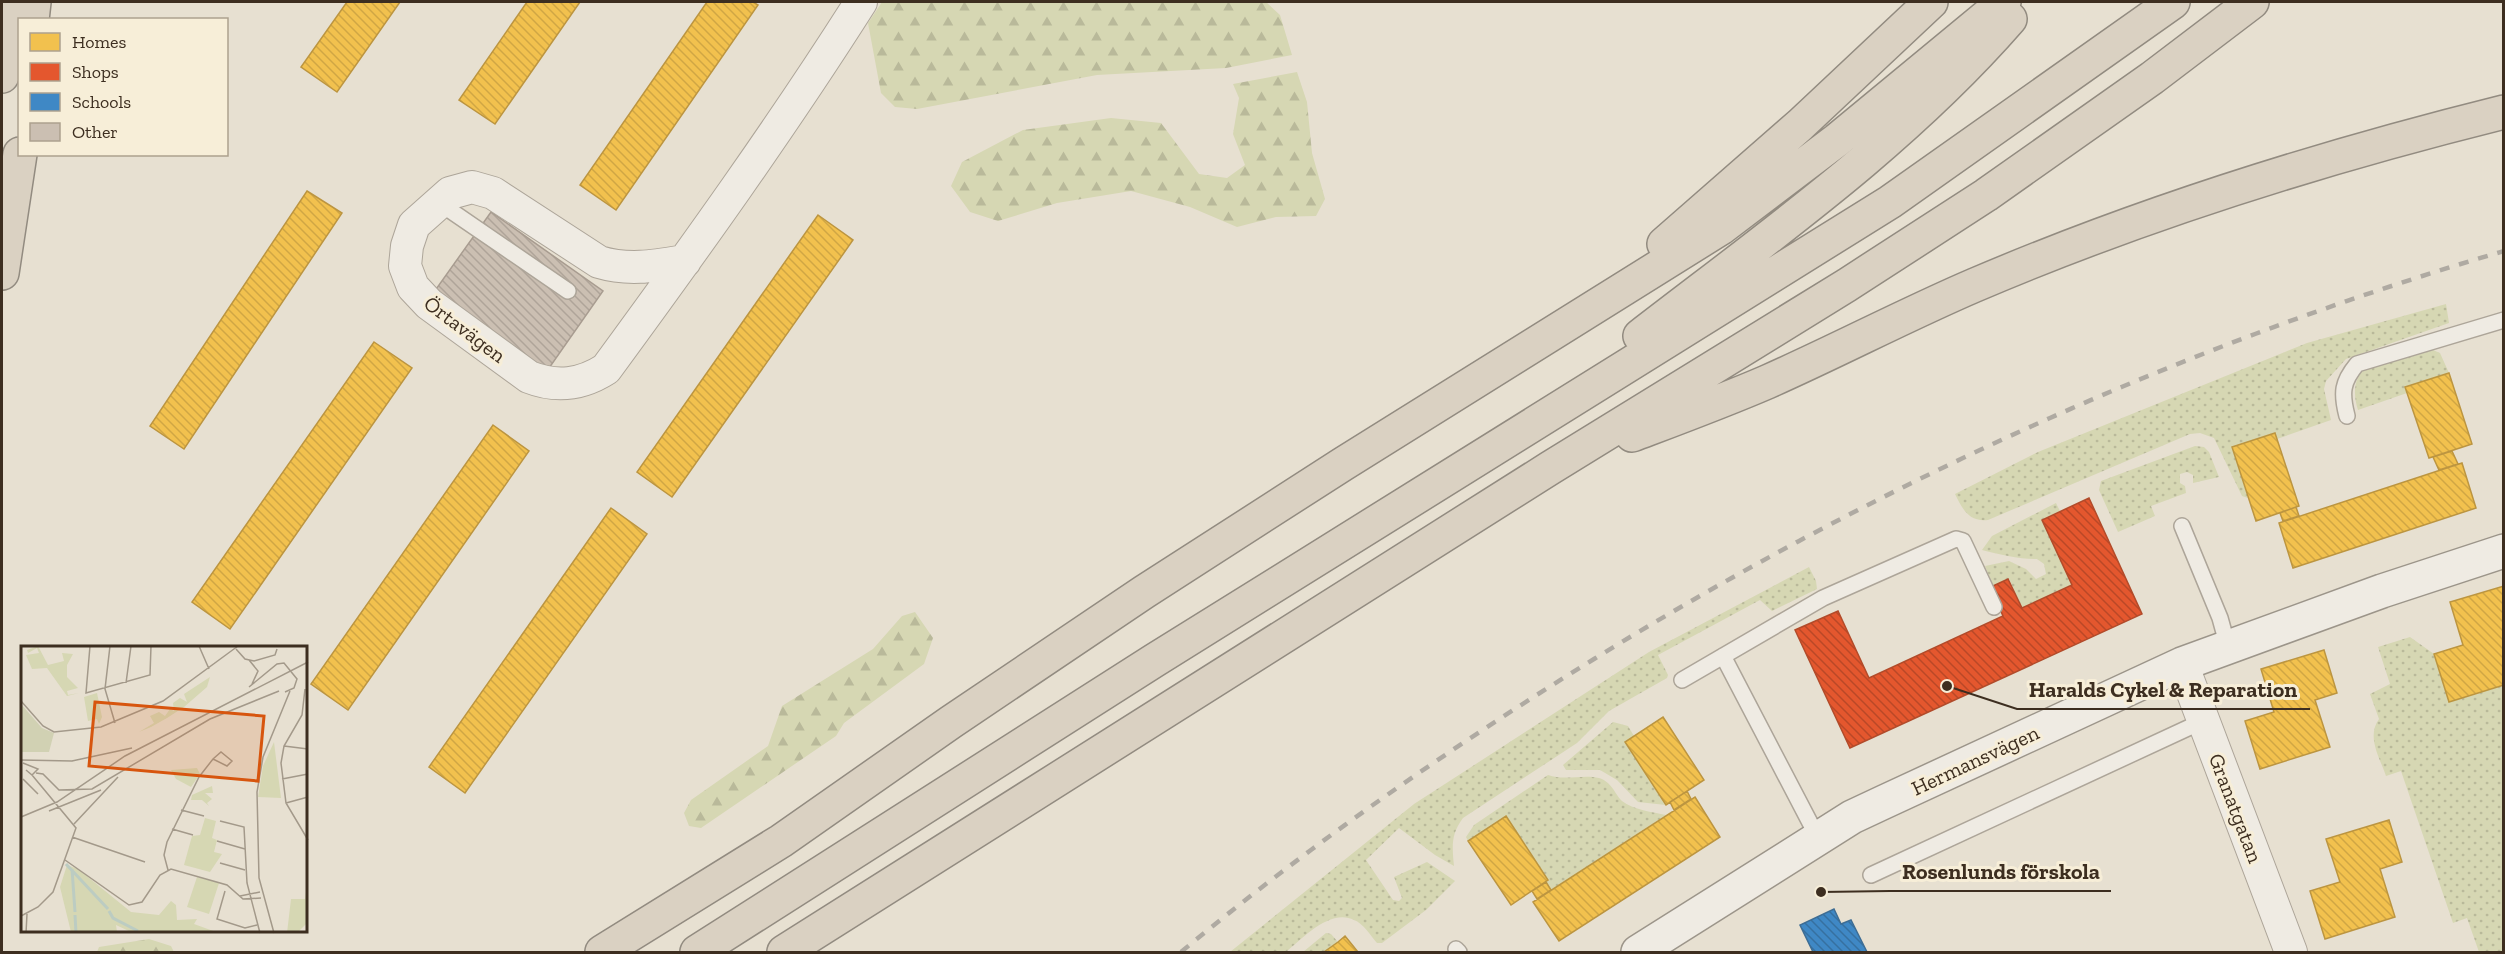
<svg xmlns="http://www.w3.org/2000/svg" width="2505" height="954" font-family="'Zilla Slab',serif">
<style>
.grass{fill:url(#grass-dots)}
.forest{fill:url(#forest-firs)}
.homes{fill:url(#homes-back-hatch);stroke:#bc9540;stroke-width:1.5}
.shops{fill:url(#shops-back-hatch);stroke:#b24b2a;stroke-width:1.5}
.schools{fill:url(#schools-back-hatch);stroke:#3e6d94;stroke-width:1.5}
.building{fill:url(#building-back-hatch);stroke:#a89c90;stroke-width:1.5}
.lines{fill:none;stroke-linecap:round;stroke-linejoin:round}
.lane-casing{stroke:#ada599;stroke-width:18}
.street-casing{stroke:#ada599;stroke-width:34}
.secondary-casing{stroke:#9c958a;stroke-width:36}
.highway-casing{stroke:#928b80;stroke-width:36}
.lane{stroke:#efebe3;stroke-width:15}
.street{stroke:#efebe3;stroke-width:32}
.secondary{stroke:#efebe3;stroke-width:33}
.highway{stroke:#dad1c2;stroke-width:33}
.rail{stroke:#afaaa2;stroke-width:4.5;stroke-dasharray:10 10;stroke-linecap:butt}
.labels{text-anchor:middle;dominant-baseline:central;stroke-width:6;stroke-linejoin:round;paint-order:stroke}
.street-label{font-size:21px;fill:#3d2e20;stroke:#f7eed8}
.inset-river{fill:none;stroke:#bcccc2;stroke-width:3}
.inset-road{fill:none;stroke:#a3998a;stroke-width:1.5}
.view{fill:#d7550e;fill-opacity:0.15;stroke:#d7550e;stroke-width:3}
.inset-edge{fill:none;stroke:#3d2e20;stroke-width:3}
.leader{fill:none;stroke:#3d2e20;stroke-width:2}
.callout-dot{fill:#3d2e20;stroke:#f7eed8;stroke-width:2}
.callout-label{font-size:22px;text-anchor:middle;font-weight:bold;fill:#3d2e20;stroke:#f7eed8;stroke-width:6;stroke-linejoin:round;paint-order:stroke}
</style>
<defs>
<pattern id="grass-dots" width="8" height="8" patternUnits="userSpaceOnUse" patternTransform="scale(1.5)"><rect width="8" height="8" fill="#d6d7b3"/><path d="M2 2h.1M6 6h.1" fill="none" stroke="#b9b99a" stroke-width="1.8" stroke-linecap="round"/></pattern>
<pattern id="forest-firs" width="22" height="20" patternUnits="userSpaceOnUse" patternTransform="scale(1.5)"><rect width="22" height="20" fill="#d6d7b3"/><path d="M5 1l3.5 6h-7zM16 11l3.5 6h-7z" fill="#b9b99a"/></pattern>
<pattern id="homes-back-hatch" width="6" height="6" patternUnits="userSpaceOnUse" patternTransform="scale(1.5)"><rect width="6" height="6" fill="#f2c14e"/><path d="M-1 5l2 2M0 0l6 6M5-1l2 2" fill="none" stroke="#d0a644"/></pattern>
<pattern id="shops-back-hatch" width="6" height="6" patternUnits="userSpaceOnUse" patternTransform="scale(1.5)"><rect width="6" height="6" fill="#e4572e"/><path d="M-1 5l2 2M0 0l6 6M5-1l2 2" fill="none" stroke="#ba4827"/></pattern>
<pattern id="schools-back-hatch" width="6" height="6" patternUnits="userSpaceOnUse" patternTransform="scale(1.5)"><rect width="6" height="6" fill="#3f88c5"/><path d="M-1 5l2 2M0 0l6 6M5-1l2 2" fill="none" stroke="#3670a0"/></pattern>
<pattern id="building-back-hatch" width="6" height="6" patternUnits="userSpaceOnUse" patternTransform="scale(1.5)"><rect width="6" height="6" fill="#cbbfb2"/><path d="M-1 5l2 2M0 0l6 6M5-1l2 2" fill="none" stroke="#afa499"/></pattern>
</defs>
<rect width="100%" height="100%" fill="#e7e0d1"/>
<path class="grass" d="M2446,304L2449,323L2346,359L2326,381L2324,389L2331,420L2277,439L2274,433L2232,447L2248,498L2242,496L2214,438L2200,433L2190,434L1988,520C1969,522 1963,510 1955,494L2038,452L2307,343Z
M2433,350L2440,353L2449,373L2406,387L2407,393L2358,410C2353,395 2353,377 2367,367Z
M2195,446L2204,447L2209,452L2219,477L2193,483V475L2187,472L2180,474V483L2185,486L2186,493L2151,506L2155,516L2118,532L2099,490L2101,481Z
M2056,503L2060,511L2042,520L2072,585L2022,608L2009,579L1993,586L1985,566L2009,561L2026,569L2036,579L2046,574L2044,564L2037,559C2024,560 1997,554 1982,550L1992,536Z
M1809,567L1816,581L1817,589L1772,611L1760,600L1658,655L1668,675L1667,678L1609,711L1577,743L1463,818C1451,834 1452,846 1454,866L1435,855L1399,828L1366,860L1393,900L1399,901L1402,898L1394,877L1427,862L1455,881L1426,910L1382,943H1377C1371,936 1363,923 1354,920C1330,908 1302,939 1286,952H1230L1414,804L1649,652Z
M2410,637L2434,654L2449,702L2503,685V952H2479L2467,918L2453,923L2401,771L2386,776C2380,758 2366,737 2379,719L2370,694L2390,684L2378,647Z
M1613,722L1628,726L1634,736L1625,742L1666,805L1638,802L1617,780L1600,770H1566L1563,765Z
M1548,775C1565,781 1583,774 1599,778C1612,782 1614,793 1622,801C1633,810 1653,812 1666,815L1551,890L1546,882L1548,880L1506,816L1468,841L1466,837L1474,825Z
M1326,933L1331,934L1338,942L1324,952H1303Z"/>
<path class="forest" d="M882,2H1266L1280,15L1292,55L1226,68L1097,75L917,109L895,107L881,93L868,23Z
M1297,72L1307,102L1312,153L1325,199L1316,216L1276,217L1237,227L1190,207L1131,191L1057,203L998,221L970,212L951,186L962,162L1023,130L1111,118L1161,123L1199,174L1227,178L1245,165L1233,134L1239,98L1233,84Z
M915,612L933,638L924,664L844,723L836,736L701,828L689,826L684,813L691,800L768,746L782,706L873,649L902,616Z
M149,939L171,946L174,952H97L99,947Z"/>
<path class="homes" d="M347,2H400L337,92L301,67Z
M527,2H580L495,124L459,100Z
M707,2H753L758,5L616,210L580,185Z
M307,191L342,213L184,449L150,426Z
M818,215L853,240L672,497L637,472Z
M374,342L412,368L230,629L192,602Z
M2449,373L2472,444L2429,458L2405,387Z
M493,425L529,451L348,710L311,684Z
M2275,433L2299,506L2256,521L2232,447Z
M2452,451L2458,464L2439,470L2433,457Z
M2462,463L2476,508L2293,568L2279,523Z
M2296,507L2299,516L2283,521L2280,513Z
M611,508L647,534L465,793L429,767Z
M2504,586V685L2449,702L2434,654L2463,645L2450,602Z
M2324,650L2337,693L2315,700L2330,747L2260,769L2245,721L2274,712L2261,669Z
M1663,717L1704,780L1666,805L1625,742Z
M1687,791L1691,799L1674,810L1670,802Z
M1695,797L1720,837L1559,941L1533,902Z
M1506,816L1548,880L1511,905L1468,841Z
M2389,820L2402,862L2380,869L2395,917L2325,939L2310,891L2340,882L2326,839Z
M1546,882L1551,890L1537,899L1532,891Z
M1345,936L1358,952H1324L1338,942Z"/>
<path class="shops" d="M2089,498L2142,614L1850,748L1795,630L1838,611L1869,678L2003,616L1990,587L1993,586L2008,579L2022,608L2072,585L2042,520Z"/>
<path class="schools" d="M1834,909L1841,924L1851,920L1867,952H1813L1800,925Z"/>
<path class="building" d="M491,212L603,291L547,371L434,292Z"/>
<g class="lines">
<defs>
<path id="lane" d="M438,202L568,291
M2347,416C2341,393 2342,382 2357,364L2504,320
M2182,526L2220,618L2228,647
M1723,656L1818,838
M1682,680L1823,598L1956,539L1963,541L1994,607
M1871,875L2203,721
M1456,949L1459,952"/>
<path id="street" d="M685,261C655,266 629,271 599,262L493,193L472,187L450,193L414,225L407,246L405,266L413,287L429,304L529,377C557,388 581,385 606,369C694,249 781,128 861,2
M2182,664L2291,952"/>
<path id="secondary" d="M1638,952L1852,817L1884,802L2182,664L2382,591L2504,551"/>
<path id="highway" d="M32,20L34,2
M2,76L7,2
M1664,244L1800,125L1931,2
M2,273L20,154
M1640,336C1768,237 1903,142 2010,19
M1632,435C1677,418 1723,401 1767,382C1837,351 1905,315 1975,285C2146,212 2323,157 2504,112
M602,952L781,841L951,722L1144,592L1343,464L1721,228L1837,140L2004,2
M697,952L1155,660L1890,202L2173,2
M784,952L1550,468L1847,285L1986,195L2152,78L2252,2"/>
</defs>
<use href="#lane" class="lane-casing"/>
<use href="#street" class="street-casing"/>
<use href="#secondary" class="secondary-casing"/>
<use href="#highway" class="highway-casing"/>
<use href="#lane" class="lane"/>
<use href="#street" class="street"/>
<use href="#secondary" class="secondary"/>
<use href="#highway" class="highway"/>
<path class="rail" d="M1181,952C1311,844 1450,748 1594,659C1878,484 2183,345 2504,251"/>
</g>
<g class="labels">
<g class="street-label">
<text transform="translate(465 329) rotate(37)">Örtavägen</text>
<text transform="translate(1975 760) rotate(-25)">Hermansvägen</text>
<text transform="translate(2236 808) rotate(69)">Granatgatan</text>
</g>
</g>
<g transform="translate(21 646)">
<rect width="286" height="286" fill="#e7e0d1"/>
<path d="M17,0L27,19L43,15L41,7L52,8L46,19V31L57,42L46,45L47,49L58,47L46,50L26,22L11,23L5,9L18,7L16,2L7,7L6,4ZM189,31L186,41L163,61L146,72L130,81L118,86L133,77L129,70L138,66L144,70L149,63L153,65L152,57L159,52L166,56L163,48ZM76,47L81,71L78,78L76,73L67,75L63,51Z" fill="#d6d7b3"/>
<path d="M176,122L179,128L170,141L155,133L150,124ZM191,140L192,147H184L191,153L186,157L188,160L181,154H170L171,149ZM46,219L57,223L110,266L138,269L150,255L155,259L156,274L176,273L173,278L195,286H110L95,279L96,286H50L39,241Z" fill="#d6d7b3"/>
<path d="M0,58L21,82L33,87L28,106H0Z" fill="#d1d1b3"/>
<path d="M184,172L195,175L191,192L196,194L193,206L201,208L189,226L163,219L171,190L179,189Z" fill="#d6d7b3"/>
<path d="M253,96L260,152L237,151L242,120ZM176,231L198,237L188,268L166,261ZM286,240V277L277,286L266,287L270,253H284Z" fill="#d6d7b3"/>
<path class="inset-river" d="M45,218L87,263M51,223L54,266M88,265L92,272L117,285M54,269L55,287"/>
<path class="inset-road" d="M69,0L65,47L129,29L130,0M89,0L84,43L94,77M178,0L188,23M215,3L224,13L233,15L254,9L256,3M228,14L237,25L231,38M105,37L110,0M228,41L256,18L263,17L276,33L273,42L264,46M284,43L281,69L263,100L260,117L265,157L287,194M0,55L22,80L33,86L80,81L142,55L217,0M263,100L287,103M0,114L51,115L111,102M2,117L17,123L11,129L5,124M15,127L22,128L38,144L71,143L189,73L258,45M2,133L17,148M261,133L287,128M265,157L287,151M160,164L183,170M28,165L80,144M0,171L36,156L104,110L287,16M199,175L223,181L226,237L239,287M53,178L97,131M151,183L172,189M51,191L124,216M196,195L224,203M44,214L108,259L121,256L139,229L150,223L206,239L222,253L240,252M199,217L224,224M147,224L143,209L146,196L178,131L192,113L200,106L211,115L206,120L192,113M204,245L196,273L224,282L236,279M219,250L239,246M0,270L17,261L32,246L55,182L11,129M5,287L6,268M253,287L238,232L236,146L242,111L269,45"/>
<path class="view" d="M74,56L243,70L237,135L68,120Z"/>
<rect width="286" height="286" class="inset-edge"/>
</g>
<path class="leader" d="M1947 686L2017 709H2310M1821 892L1890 891H2111"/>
<g class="callout-dot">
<circle cx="1947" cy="686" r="6"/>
<circle cx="1821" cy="892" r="6"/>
</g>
<g class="callout-label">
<text x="2163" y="697">Haralds Cykel &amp; Reparation</text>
<text x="2001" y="879">Rosenlunds förskola</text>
</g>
<rect width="2505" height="954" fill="none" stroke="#3d2e20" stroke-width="6"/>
<rect x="18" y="18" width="210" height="138" fill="#f7eed8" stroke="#ada18e" stroke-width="1.5"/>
<rect x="30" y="33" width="30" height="18" fill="#f2c14e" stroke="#ada18e" stroke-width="1.5"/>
<text x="72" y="48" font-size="18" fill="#3d2e20">Homes</text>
<rect x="30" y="63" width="30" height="18" fill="#e4572e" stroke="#ada18e" stroke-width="1.5"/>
<text x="72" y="78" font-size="18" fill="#3d2e20">Shops</text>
<rect x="30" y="93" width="30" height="18" fill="#3f88c5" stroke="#ada18e" stroke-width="1.5"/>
<text x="72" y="108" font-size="18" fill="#3d2e20">Schools</text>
<rect x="30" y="123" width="30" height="18" fill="#cbbfb2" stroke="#ada18e" stroke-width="1.5"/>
<text x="72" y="138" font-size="18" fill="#3d2e20">Other</text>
</svg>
